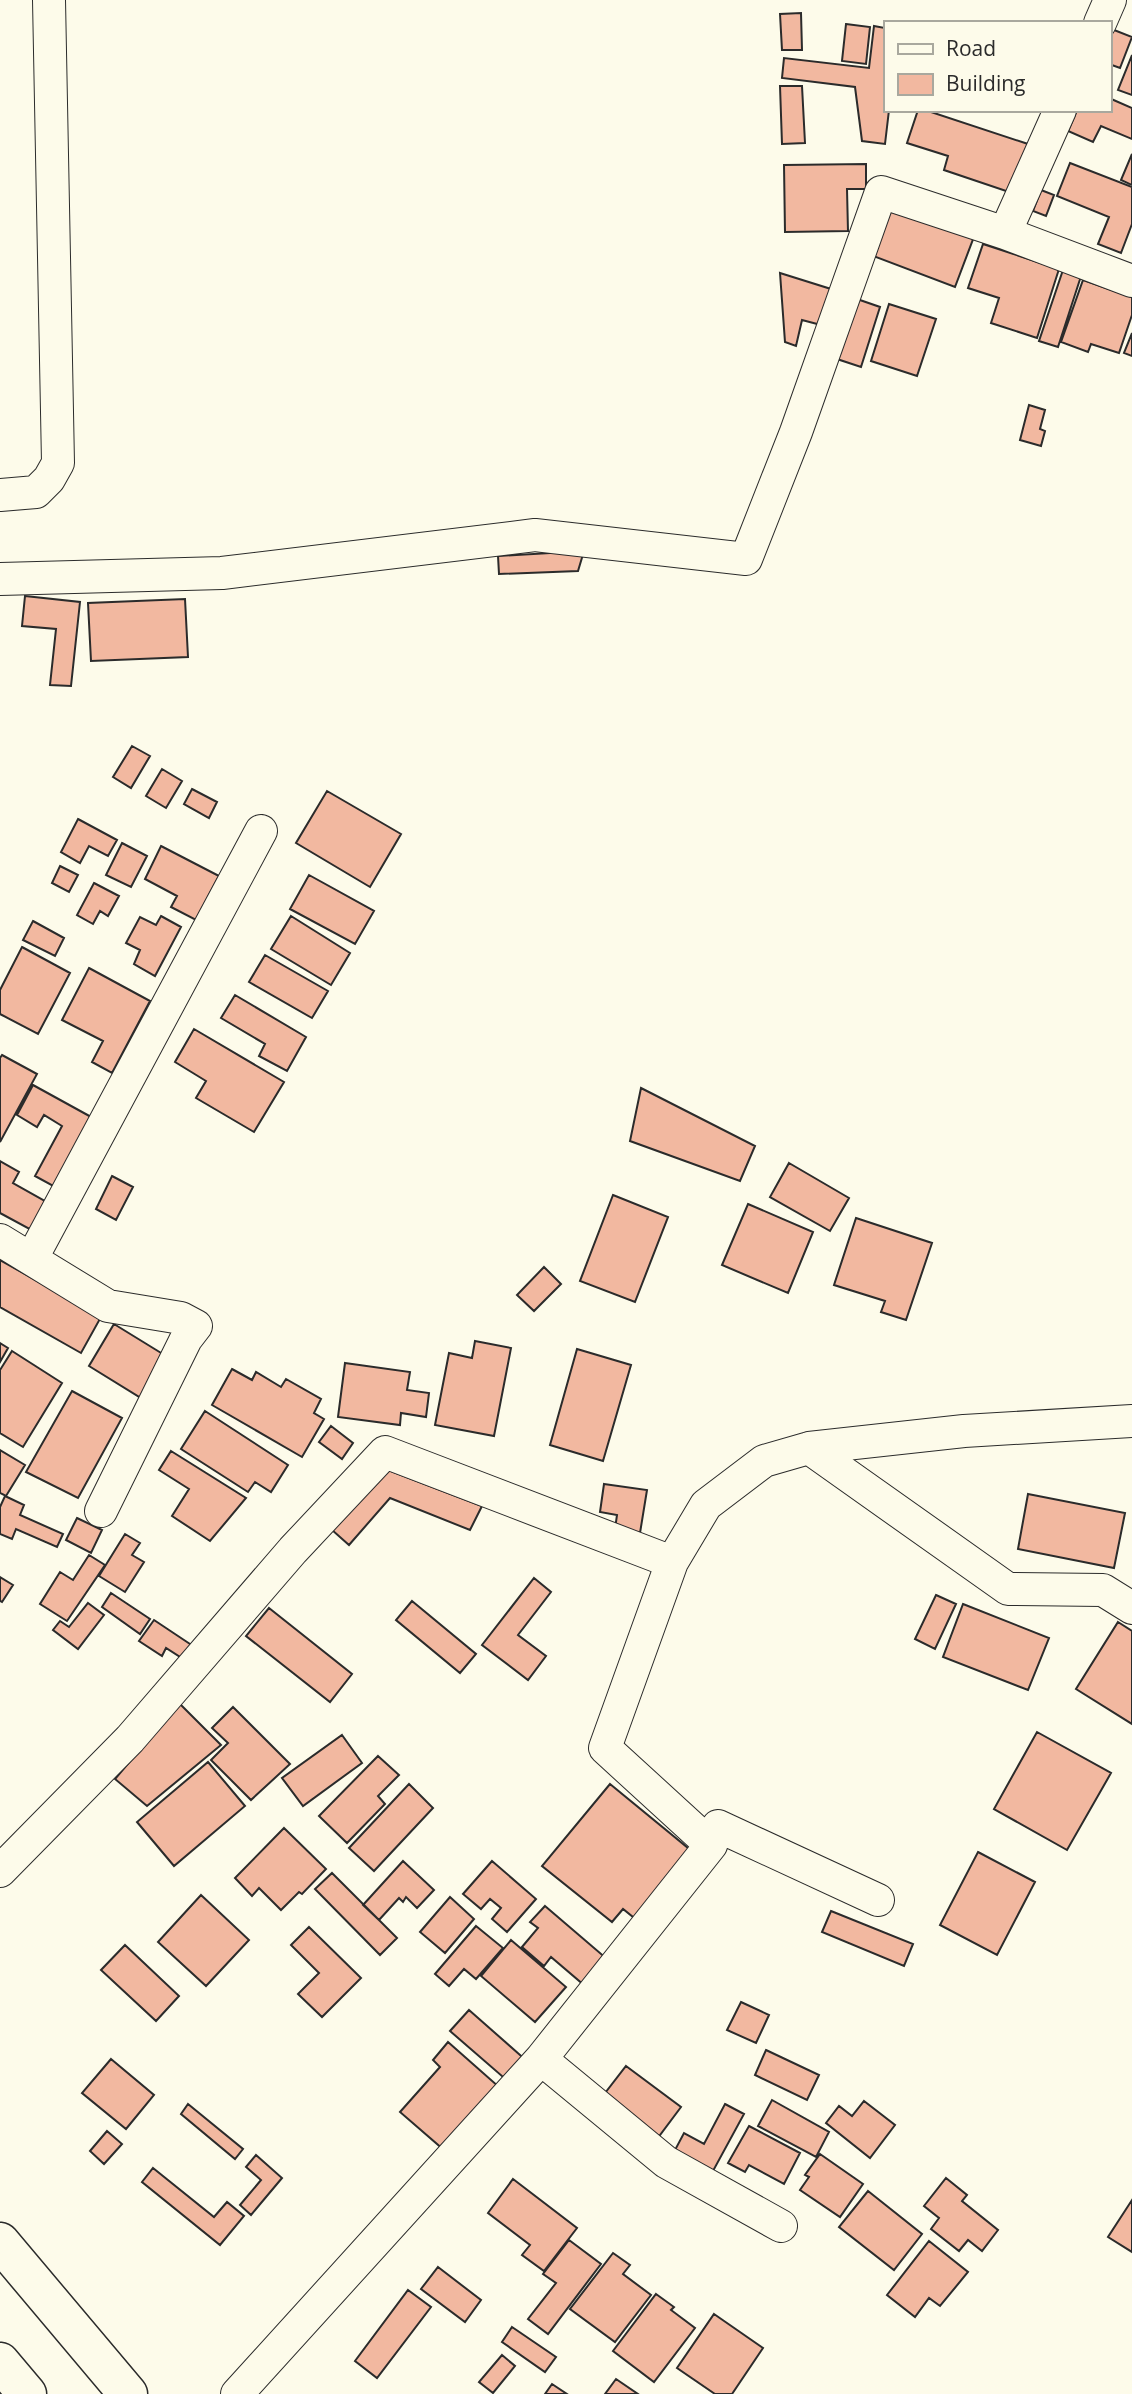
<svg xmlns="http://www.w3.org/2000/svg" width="1132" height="2394" font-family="'Open Sans',sans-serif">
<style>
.building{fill:#f2b8a0;stroke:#2b2b2b;stroke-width:2}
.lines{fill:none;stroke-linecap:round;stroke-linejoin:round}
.minor-casing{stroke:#2b2b2b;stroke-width:34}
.secondary-casing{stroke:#2b2b2b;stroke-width:41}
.minor{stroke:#fdfbea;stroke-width:32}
.secondary{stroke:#fdfbea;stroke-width:38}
</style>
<rect width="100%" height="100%" fill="#fdfbea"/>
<path class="building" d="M801,13L802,50H782L780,14Z
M846,24L870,27L866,64L842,61Z
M874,26L885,28V110H889L885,144L862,141L855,87L782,78L784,58L869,68Z
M1109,28L1132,37L1120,68L1109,64Z
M1132,55V95L1118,90Z
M780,86H802L805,143L782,144Z
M1109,98L1132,108V139L1101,126L1093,142L1068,131L1077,110H1109Z
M918,110H925L1028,144L1012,193L944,170L948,156L907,143Z
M1132,154V185L1121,180Z
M1070,163L1132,187V224L1121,253L1098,244L1109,217L1057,196Z
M866,164V189H847L848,231L785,232L784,165Z
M1041,190L1054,195L1046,216L1033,211Z
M888,200L975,234L955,287L868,254Z
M983,244L1059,269L1037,338L991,323L999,298L968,288Z
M1065,264L1083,270L1058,347L1039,341Z
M780,273L831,289L821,325L802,320L796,346L785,342Z
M1083,280L1132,297V315L1119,353L1091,344L1088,352L1061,342Z
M857,299L880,307L861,367L837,359Z
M889,304L936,319L917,376L871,361Z
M1132,333V356L1124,353Z
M1029,405L1045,410L1040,429L1045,431L1041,446L1020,440Z
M584,551L578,571L499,574L498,556Z
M25,596L80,602L71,686L50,685L56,629L22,626Z
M185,599L188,657L91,661L88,603Z
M132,746L150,756L131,788L113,777Z
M162,769L182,781L166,808L146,796Z
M192,789L217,802L209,818L184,804Z
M327,791L401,834L370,887L296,843Z
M78,819L117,840L108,856L89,846L80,863L61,852Z
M122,843L147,856L131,887L106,875Z
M161,846L219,876L196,920L171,907L177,896L145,879Z
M60,866L78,875L69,892L52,883Z
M309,875L374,911L355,944L290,909Z
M94,883L119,896L108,916L100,911L93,924L77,915Z
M161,916L181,927L155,976L134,964L140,950L126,943L140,917L156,925Z
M291,916L350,953L331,985L271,949Z
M33,921L64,938L55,956L23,940Z
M22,947L70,973L38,1034L0,1014V990Z
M265,955L328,991L312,1018L249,982Z
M89,968L150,1001L112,1073L92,1062L103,1041L62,1020Z
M235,995L306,1037L287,1071L259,1056L265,1044L221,1018Z
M194,1029L284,1082L254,1132L196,1098L206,1081L175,1062Z
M2,1055L37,1074L0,1142V1058Z
M33,1085L93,1118L55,1187L35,1176L62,1126L44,1115L37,1127L17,1115Z
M641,1088L755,1146L740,1181L630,1141Z
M0,1161L19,1172L13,1183L50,1204L35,1232L0,1213Z
M789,1163L849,1198L830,1231L770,1197Z
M112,1176L133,1187L116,1220L96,1209Z
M613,1195L668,1217L635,1302L580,1281Z
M748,1204L813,1232L788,1293L722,1265Z
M856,1218L932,1243L906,1320L881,1312L885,1301L834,1285Z
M0,1260L101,1317L81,1353L0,1307Z
M544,1267L561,1284L534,1311L517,1295Z
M114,1324L166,1356L141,1398L89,1366Z
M475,1341L511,1348L494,1436L435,1425L449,1353L472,1358Z
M0,1343L8,1348L0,1362Z
M577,1349L631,1365L603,1461L550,1445Z
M12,1351L62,1383L23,1447L0,1433V1370Z
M345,1363L410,1372L407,1390L429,1393L426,1417L401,1413L400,1425L338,1417Z
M232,1369L252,1380L256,1372L281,1387L286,1379L321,1399L314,1413L324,1419L302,1457L212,1405Z
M72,1391L122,1418L78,1498L26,1472Z
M205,1411L288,1465L271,1492L255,1482L248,1492L181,1449Z
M331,1426L353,1443L342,1459L319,1442Z
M0,1450L25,1465L6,1496L0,1493Z
M171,1451L246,1498L210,1541L172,1516L189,1489L159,1470Z
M383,1468L482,1506L470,1530L390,1498L349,1545L332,1530Z
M604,1484L647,1490L640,1533L615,1529L617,1515L600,1512Z
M1028,1494L1125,1513L1114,1568L1018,1549Z
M5,1496L24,1505L20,1515L63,1534L57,1547L16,1529L12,1539L0,1534V1507Z
M77,1518L102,1530L91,1553L66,1540Z
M125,1534L140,1543L132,1555L144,1562L125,1592L99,1576Z
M89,1555L105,1565L67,1621L40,1604L60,1572L73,1580Z
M0,1577L13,1585L2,1602L0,1601Z
M534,1578L551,1592L518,1635L546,1656L528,1680L482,1645Z
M111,1593L150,1619L140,1634L102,1607Z
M936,1595L956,1604L935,1649L915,1639Z
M412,1601L476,1654L460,1673L396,1620Z
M88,1603L104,1615L78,1649L53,1630L60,1621L69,1627Z
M963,1604L1049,1638L1028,1690L943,1657Z
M269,1608L352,1674L330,1702L246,1636Z
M154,1620L196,1648L188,1662L166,1648L162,1656L139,1641Z
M1118,1622L1132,1631V1724L1076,1689Z
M179,1703L221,1745L147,1806L115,1779Z
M233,1707L290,1764L251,1800L211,1760L228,1743L212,1728Z
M1037,1732L1111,1773L1067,1850L994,1809Z
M342,1735L362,1763L303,1806L282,1778Z
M378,1756L399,1775L378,1796L385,1804L347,1843L319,1816Z
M208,1762L245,1806L174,1866L137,1822Z
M409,1784L433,1808L374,1871L349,1848Z
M610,1784L694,1853L638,1921L623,1909L612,1922L542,1866Z
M284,1828L326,1869L302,1894L299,1892L281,1910L259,1888L252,1896L235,1878Z
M978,1852L1035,1882L997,1955L940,1925Z
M403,1861L434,1890L417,1908L406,1897L403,1902L399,1898L379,1920L363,1905Z
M492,1861L536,1899L507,1932L492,1919L501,1908L490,1899L481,1909L463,1894Z
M332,1873L397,1938L380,1955L315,1889Z
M201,1895L249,1940L206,1986L158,1942Z
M450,1897L474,1919L445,1953L420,1932Z
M545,1906L614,1965L591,1991L551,1957L544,1966L522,1947L538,1928L530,1922Z
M831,1911L913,1944L904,1966L822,1932Z
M476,1926L503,1948L476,1979L464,1969L449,1986L435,1974Z
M309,1927L361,1978L322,2017L298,1994L319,1973L291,1945Z
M511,1940L566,1987L535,2022L481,1976Z
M125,1945L179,1996L156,2021L101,1970Z
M741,2002L769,2015L756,2043L727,2030Z
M469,2010L528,2062L510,2083L450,2031Z
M448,2042L499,2087L444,2150L400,2112L440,2067L433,2060Z
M766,2050L819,2075L807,2100L755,2075Z
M111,2059L154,2095L126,2129L82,2093Z
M626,2066L681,2107L657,2139L602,2097Z
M772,2100L829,2132L816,2157L758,2126Z
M864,2101L895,2125L870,2158L826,2123L839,2106L852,2116Z
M188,2104L243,2149L235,2159L181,2114Z
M725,2104L744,2114L713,2171L675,2150L684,2133L704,2144Z
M749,2126L800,2153L784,2184L749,2165L745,2172L728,2163Z
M107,2131L122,2144L104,2164L90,2151Z
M820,2154L863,2184L840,2217L800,2190L809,2177L805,2175Z
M256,2155L282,2178L251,2215L240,2205L261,2180L246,2167Z
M153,2168L214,2217L227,2202L244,2216L220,2245L142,2182Z
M946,2178L967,2195L962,2201L998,2230L982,2251L968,2240L959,2251L931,2229L939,2218L924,2206Z
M513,2179L577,2228L544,2271L522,2255L530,2245L488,2213Z
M868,2191L922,2234L894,2270L839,2227Z
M1132,2200V2252L1108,2237Z
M569,2240L601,2264L548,2334L528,2319L556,2283L543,2274Z
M929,2241L968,2272L940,2306L929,2298L915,2317L887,2295Z
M613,2253L630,2265L623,2274L651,2295L615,2342L570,2309Z
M438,2267L481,2300L465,2322L421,2289Z
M408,2290L431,2307L377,2378L355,2361Z
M656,2294L674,2307L671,2310L695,2328L654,2382L613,2351Z
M714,2314L763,2348L732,2394H715L677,2368Z
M512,2327L556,2357L545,2372L502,2342Z
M502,2355L515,2366L493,2393L479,2382Z
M616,2379L638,2394H605Z
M552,2384L567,2394H545Z"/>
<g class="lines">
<defs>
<path id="minor" d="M1100,23L1110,0
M1005,233L1060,110
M0,495L36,492L49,479L58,463L49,0
M0,579L222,573L535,535L746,559L796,432L881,192L1005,233L1132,281
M0,1240L108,1306L181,1318L196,1326L186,1339L101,1511
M32,1258L261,831
M809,1448L1008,1589L1103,1590L1132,1608
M672,1562L605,1748L711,1845
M0,1871L130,1739L293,1550L385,1452L672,1562L706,1505L764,1461L809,1448L964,1431L1132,1421
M541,2059L666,2162L781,2226
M237,2394L541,2059L711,1845L718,1826L878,1900"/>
<path id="secondary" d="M0,2242L128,2394
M0,2362L27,2394"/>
</defs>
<use href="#minor" class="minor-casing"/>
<use href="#secondary" class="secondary-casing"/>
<use href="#minor" class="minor"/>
<use href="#secondary" class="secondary"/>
</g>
<rect x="884" y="21" width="228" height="91" fill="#fdfbea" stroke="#a9a89e" stroke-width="2"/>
<rect x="898" y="44" width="35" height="10" fill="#fdfbea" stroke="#a9a89e" stroke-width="2"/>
<text x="946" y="56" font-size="21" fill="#2b2b2b">Road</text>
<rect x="898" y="74" width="35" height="21" fill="#f2b8a0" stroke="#a9a89e" stroke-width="2"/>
<text x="946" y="91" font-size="21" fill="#2b2b2b">Building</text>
</svg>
